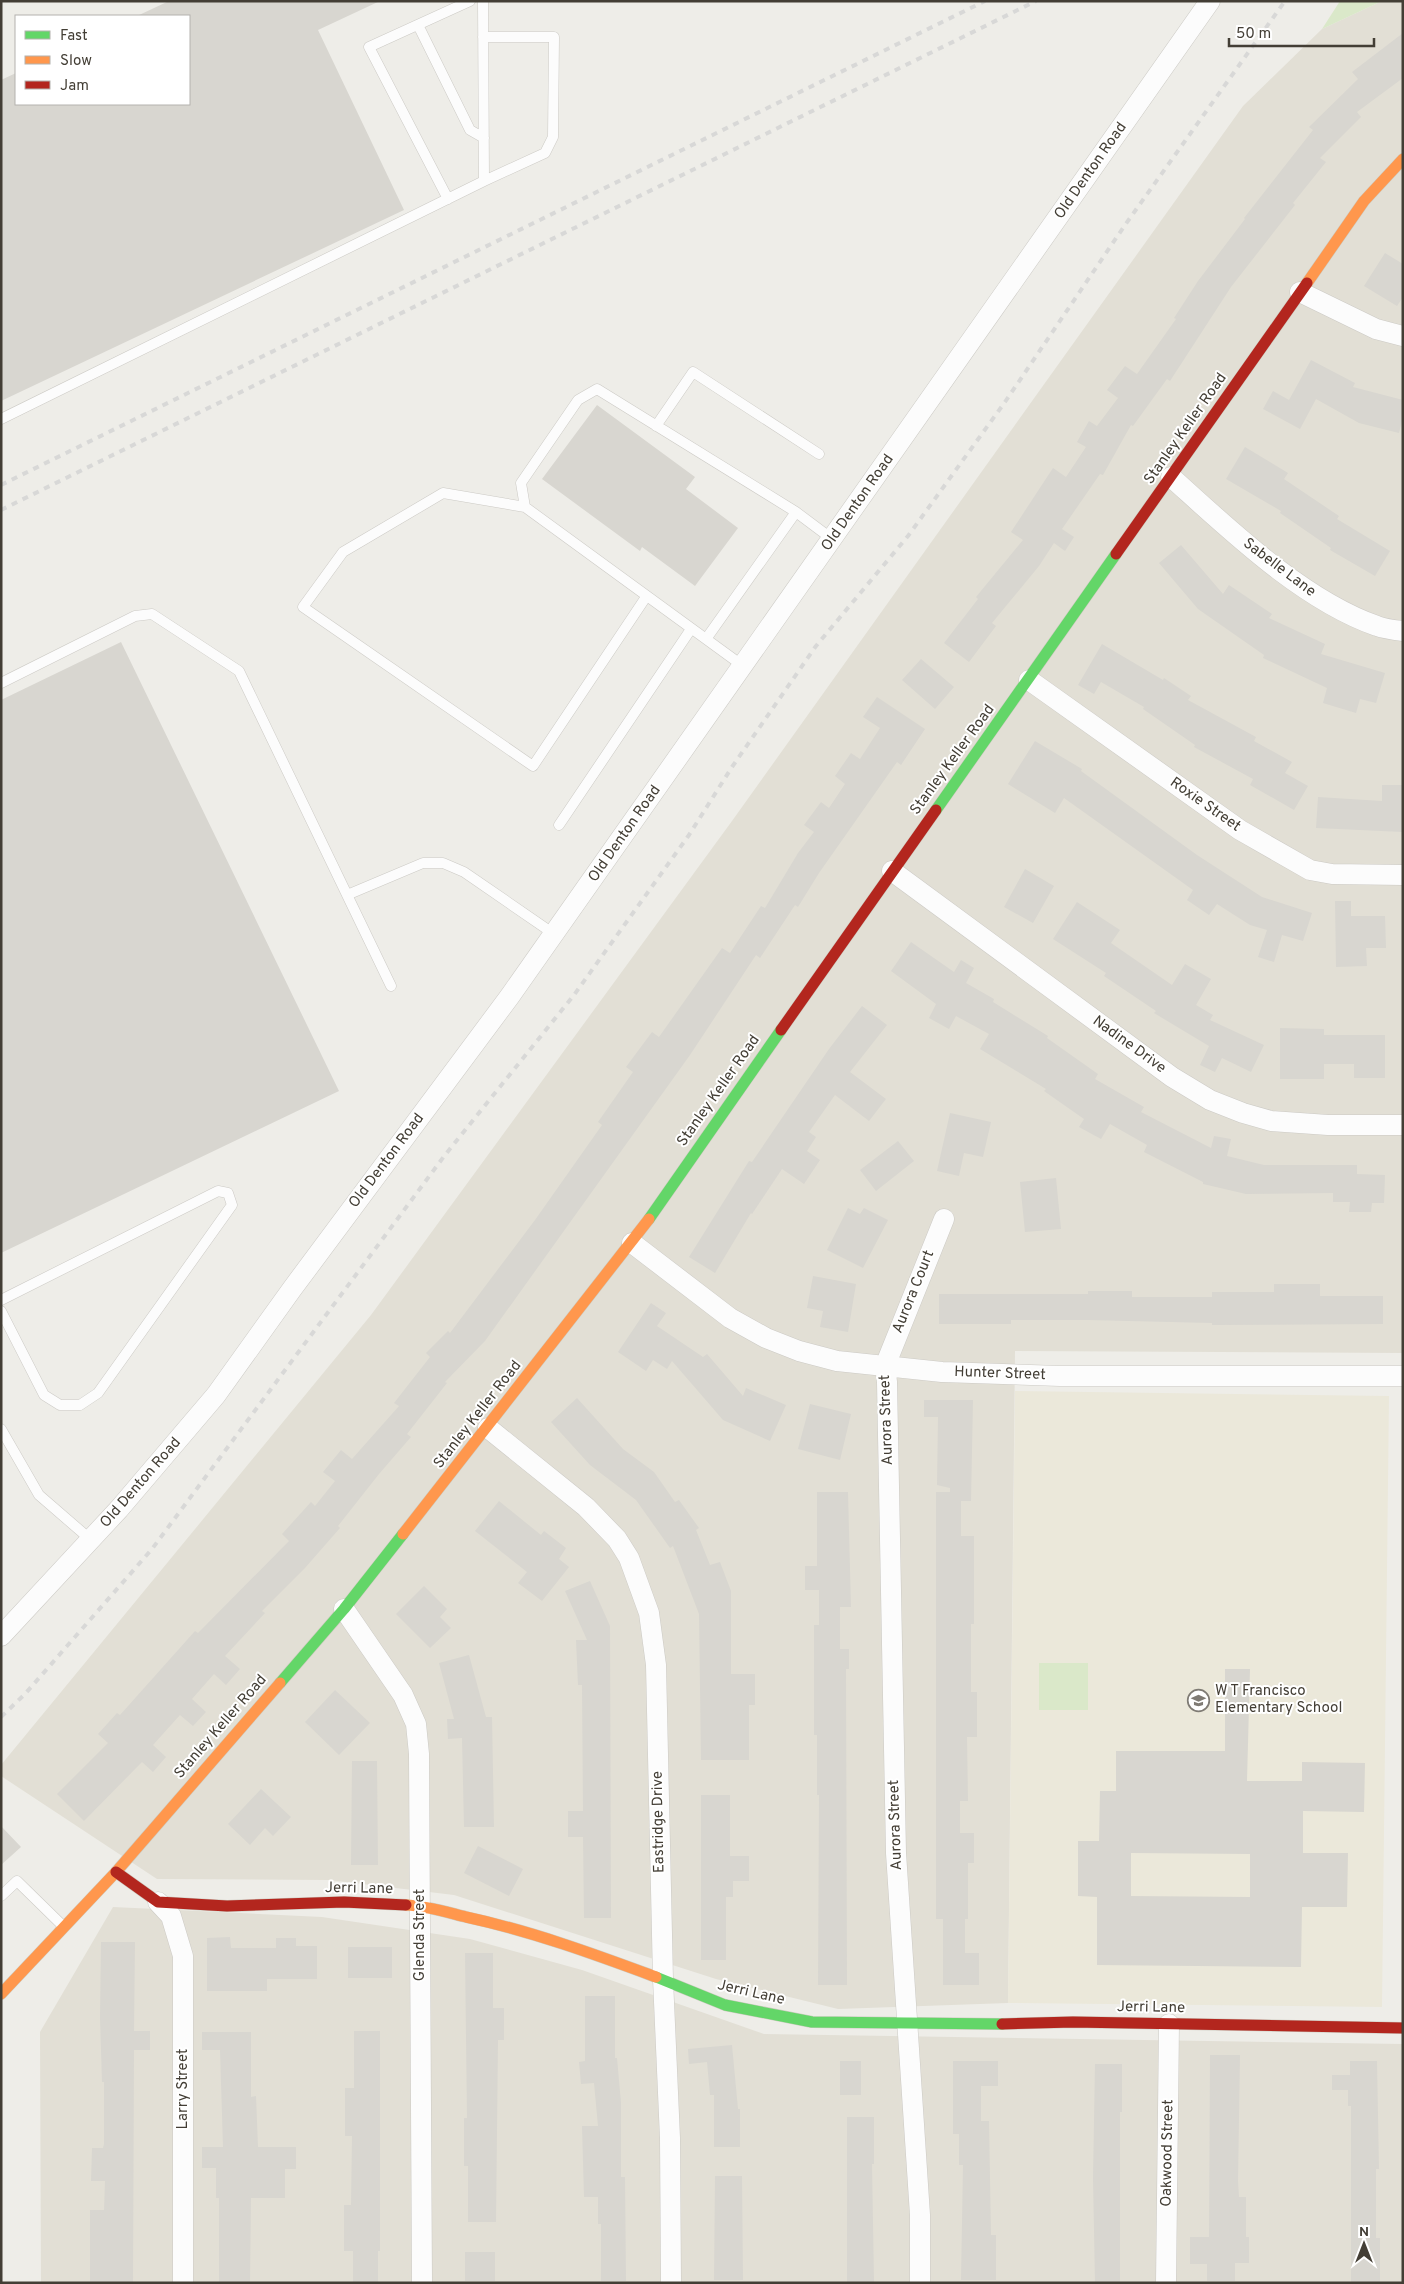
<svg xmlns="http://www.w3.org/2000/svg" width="1404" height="2284" font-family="Overpass,sans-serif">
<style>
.residential{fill:#e2dfd5}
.education{fill:#ebe8da}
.green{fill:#dae8c9}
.building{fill:#d8d6d0;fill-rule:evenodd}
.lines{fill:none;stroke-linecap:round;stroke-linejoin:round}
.lane-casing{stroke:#cccac5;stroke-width:11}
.street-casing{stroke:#cccac5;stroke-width:21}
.fast-casing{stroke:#cccabf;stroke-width:12}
.slow-casing{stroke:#cccabf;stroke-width:12}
.jam-casing{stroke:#cccabf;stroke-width:12}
.lane{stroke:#fcfcfc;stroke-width:10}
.street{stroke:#fcfcfc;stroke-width:20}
.fast{stroke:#63d668;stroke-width:11}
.slow{stroke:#ff974d;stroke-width:11}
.jam{stroke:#b3261e;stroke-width:11}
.rail{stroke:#d8d8d7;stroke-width:4;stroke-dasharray:6 6;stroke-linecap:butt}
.labels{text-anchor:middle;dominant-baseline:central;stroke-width:4;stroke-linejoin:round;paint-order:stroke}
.street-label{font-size:15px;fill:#433e35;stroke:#fff}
.poi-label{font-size:15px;fill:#433e35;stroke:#fff;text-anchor:start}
</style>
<rect width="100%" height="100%" fill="#eeede8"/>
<path class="residential" d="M1382,1H1403V1353L1015,1351L1008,2003L838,2009L716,1979L454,1895L329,1880L157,1879L1,1776V1765L371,1315L732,821L1243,106L1322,29Z
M113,1907L322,1917L470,1939L582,1970L764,2034L1403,2044V2283H41L40,2032Z"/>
<path class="education" d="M1015,1391L1389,1396L1382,2007L1008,2003Z"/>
<path class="green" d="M1340,1H1382L1322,29Z
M1039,1663H1088V1710H1039Z"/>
<path class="building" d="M169,1H380L318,30L404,210L1,401V80L16,73V104H189V16H137Z
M1403,33V78L1357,112L1361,117L1320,158L1326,162L1293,203L1295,205L1231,287L1170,381L1167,379L1133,426L1131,425L1103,475L1100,474L1062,529L1074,537L1065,551L1054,543L1039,566L992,623L996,626L969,662L944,643L978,599L976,597L1023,540L1011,532L1053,468L1066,477L1086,447L1077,442L1089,421L1097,426L1118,398L1107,390L1125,366L1137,374L1176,319L1174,318L1198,281L1245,219L1244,218L1313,130L1309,127L1358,79L1352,72Z
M1385,253L1403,264V297L1397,306L1364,286Z
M1311,360L1355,383L1353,387L1403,400V417L1399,433L1359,423L1316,399L1300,429L1263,409L1273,391L1289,400Z
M597,405L695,477L686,489L738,528L695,586L642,547L640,551L542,479Z
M1245,447L1288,473L1284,479L1339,516L1337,519L1390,551L1375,576L1330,550L1331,548L1280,513L1281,511L1226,479Z
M1181,545L1223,594L1229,585L1272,614L1269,618L1325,644L1321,654L1385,673L1376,703L1360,699L1356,713L1323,703L1327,688L1263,658L1264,655L1198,609L1159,563Z
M121,642L339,1091L1,1253V700Z
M1102,644L1163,680L1164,678L1191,696L1188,700L1256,737L1254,741L1292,762L1285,773L1308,786L1294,810L1250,785L1253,779L1194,747L1195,745L1143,709L1144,707L1101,682L1094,694L1078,685Z
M921,659L954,687L935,709L902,680Z
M877,697L925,729L901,765L897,762L819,873L798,907L795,905L760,958L756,955L690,1055L485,1341L445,1382L447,1383L407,1434L411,1437L379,1474L338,1526L340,1528L305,1568L262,1611L265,1613L225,1656L240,1669L226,1685L214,1674L192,1699L206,1712L193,1726L180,1715L153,1745L166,1757L153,1772L142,1762L84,1821L57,1794L108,1743L98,1734L117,1713L120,1715L195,1631L198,1633L289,1541L282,1534L311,1502L315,1506L335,1481L323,1472L341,1450L352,1459L399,1406L394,1403L430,1357L426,1353L448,1331L450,1333L535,1220L602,1125L598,1122L633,1072L626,1067L652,1032L659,1037L722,948L730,953L761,906L765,908L798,853L814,832L804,825L821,802L829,808L845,784L835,776L851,753L860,759L880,728L863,717Z
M1035,741L1082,769L1081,771L1197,855L1262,897L1312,913L1303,941L1282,935L1274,962L1258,957L1267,930L1250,925L1217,904L1209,915L1187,900L1193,890L1064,798L1055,813L1008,784Z
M1382,785H1403V832L1316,828L1318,797L1382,801Z
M1025,869L1054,886L1033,923L1004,907Z
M1335,901H1351V916H1385L1386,948H1366L1367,966L1336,967Z
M1077,902L1120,930L1111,943L1172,985L1185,964L1211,979L1196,1005L1213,1015L1210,1020L1264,1045L1251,1072L1222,1058L1215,1072L1200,1065L1209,1046L1154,1013L1156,1011L1104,976L1106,973L1053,939Z
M911,942L954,972L961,960L974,968L966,983L994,999L993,1002L1048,1036L1047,1038L1098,1074L1095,1079L1144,1107L1141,1112L1211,1148L1214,1136L1231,1139L1227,1156L1264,1165H1357V1174L1385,1175L1384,1203H1372L1371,1212H1349L1350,1202H1333V1193L1246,1194L1203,1184V1182L1144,1152L1147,1145L1110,1124L1101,1139L1079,1127L1084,1119L1044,1091L1046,1089L980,1049L989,1034L956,1016L949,1029L929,1018L936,1004L891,971Z
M862,1006L887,1025L850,1072L886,1099L869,1121L835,1095L809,1132L816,1137L807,1151L820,1160L804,1184L782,1169L752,1214L751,1213L715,1273L689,1257L749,1161L752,1162L829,1049Z
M1280,1028L1324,1029V1035H1385V1078H1354V1064H1324V1079H1280Z
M950,1113L991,1122L983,1157L964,1153L959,1176L937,1171Z
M898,1141L914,1161L876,1191L860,1170Z
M1056,1178L1061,1229L1025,1232L1020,1182Z
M848,1208L860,1214L864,1208L888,1220L863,1268L827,1250Z
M813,1276L856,1284L848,1332L820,1327L823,1311L807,1308Z
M1274,1284H1320V1296H1383V1324L1212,1325V1323L1088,1320H1011V1324H939V1294H1088V1291H1132V1297H1212V1292H1274Z
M651,1303L666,1313L657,1326L703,1357L707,1354L743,1396L746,1388L786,1405L770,1441L723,1420L672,1361L667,1369L653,1360L646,1371L618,1352Z
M577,1398L623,1449L654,1472L675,1502L679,1500L699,1528L696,1530L710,1565L720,1562L731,1591V1674H755V1705H749V1760H701L699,1614L673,1546L670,1548L636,1500L590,1465L551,1422Z
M924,1400H973L971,1501H961V1536H974V1624H971V1692H977V1737H967L968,1801H960V1833H974V1863H968V1919H965V1953H979V1985H943V1919H936V1492H950V1488L937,1485L938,1417H924Z
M810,1404L851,1414L840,1460L798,1449Z
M817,1492H848L851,1607H840V1649H849V1669H846L847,1985H818L819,1795H817V1735H814V1625H819V1590H805V1566H817Z
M499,1501L541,1535L544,1531L566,1548L559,1559L569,1567L542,1601L518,1583L527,1572L475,1531Z
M590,1581L610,1626L611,1918H584L583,1837H568V1811H583L582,1685H578L576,1640H587L565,1591Z
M424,1586L447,1609L440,1617L451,1628L430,1648L396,1614Z
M469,1655L486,1717H492L494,1827H464L462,1738L448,1739L447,1719H454L439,1663Z
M1225,1669H1250L1247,1781H1302V1762L1365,1763L1364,1812L1303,1811V1853H1348L1347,1907H1302L1301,1967L1097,1965V1897L1078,1896V1841H1099L1100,1791H1116V1751H1225ZM1131,1853L1250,1854V1897L1131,1896Z
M335,1690L370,1723L339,1755L305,1722Z
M352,1761H377L378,1865H351Z
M261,1789L291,1817L273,1836L265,1828L250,1845L228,1824Z
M701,1795H730V1856H749V1881H733V1897H726V1960H701Z
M1,1826L21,1847L1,1865Z
M478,1846L523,1869L509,1896L464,1873Z
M230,1937L231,1948H276V1938H296V1946H317V1979H267V1991H207V1938Z
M101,1942H135L134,2031H150V2050H134L133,2283H90V2210H104L105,2181H91L92,2148H103L104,2144V2082H102L100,2018Z
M348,1947H392V1978H348Z
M465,1953H493V2008H504V2040H498L496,2222H468V2166H464V2118H467Z
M585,1996H615V2058H617L621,2103V2177H625L626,2281H601V2224H598V2197H584L582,2126H598L594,2083L581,2084L579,2062L585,2061Z
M354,2031H380V2251H378V2283H353V2251H344V2205H351L352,2136H345V2088H354Z
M202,2032H251V2097L256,2096L258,2147H296V2169H285V2198H251L250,2283H219V2198H216V2168H202V2147H223L220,2050H202Z
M732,2045L738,2109H740V2147H714V2095H710L707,2062L689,2064L688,2049Z
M1210,2055H1240L1238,2181L1239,2197H1246V2237H1249V2263H1235V2281H1207V2264H1190V2237H1209Z
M840,2061H861V2095H840Z
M953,2061H998V2086H981V2121H989L991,2235H996V2280H961L963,2165H959V2134H953Z
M1350,2061H1377L1379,2169H1376V2238H1380V2283H1351V2106H1348V2090H1332V2075H1350Z
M1095,2064H1122V2112H1120V2283H1095L1093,2178Z
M847,2117H874V2164H872L874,2282H847Z
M715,2176H742L743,2280H714Z
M465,2252H495V2281H465Z"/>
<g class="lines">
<defs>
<path id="lane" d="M418,25L470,130L484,138
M483,37H554L553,137L545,153L484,181
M448,199L369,47L470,1
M1,419L484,181L483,1
M656,426L693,372L819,454
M525,507L443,493L343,552L303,607L533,766L646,597
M706,639L796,512
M743,666L525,507L521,483L578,400L597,389L796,512L832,539
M1,683L135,616L152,614L239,671L391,986
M559,825L691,629
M347,895L423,863H443L464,872L554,934
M1,1300L218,1191L228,1193L232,1205L98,1393L80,1405H60L44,1395L1,1311
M1,1429L39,1495L91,1540
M1,1896L17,1881L63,1926"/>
<path id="street" d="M1300,292L1376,329L1403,336
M1171,477C1229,529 1302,600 1377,626C1385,629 1394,630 1403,631
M1029,680L1240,830L1310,870L1332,874L1403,875
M892,871L1172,1077L1210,1100L1243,1113L1271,1121L1328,1125H1403
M632,1243L730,1318L766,1338L799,1351L837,1361L942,1372L1060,1376H1403
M488,1428L586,1507L617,1539L629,1558L649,1613L656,1665L663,1979L670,2138L671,2283
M344,1609L403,1695L416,1724L419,1754L422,2283
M1,1636L119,1509L216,1395L292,1289L510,996L1210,1
M158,1902L171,1916L183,1956V2283
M920,2283V2215L896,1853L887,1382L885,1366L944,1219
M1166,2283L1169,2024"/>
<path id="fast" d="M936,810L1116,554
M649,1219L781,1030
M280,1683L344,1609L403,1534
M656,1977L725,2005L812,2022L1002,2024"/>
<path id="slow" d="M1307,283L1364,201L1403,159
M403,1534L649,1219
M406,1905C427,1906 446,1912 466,1917C531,1931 594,1954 656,1977
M1,1994L116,1872L280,1683"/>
<path id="jam" d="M1116,554L1307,283
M781,1030L936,810
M116,1872L158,1902L227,1906L344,1902L406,1905
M1002,2024L1073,2022L1403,2028"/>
</defs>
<use href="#lane" class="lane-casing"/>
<use href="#street" class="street-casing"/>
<use href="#fast" class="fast-casing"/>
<use href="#slow" class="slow-casing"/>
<use href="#jam" class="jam-casing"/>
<use href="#lane" class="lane"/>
<use href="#street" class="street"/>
<use href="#fast" class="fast"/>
<use href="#slow" class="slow"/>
<use href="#jam" class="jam"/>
<path class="rail" d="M1,485L985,1
M1,510L1036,1
M1,1717L25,1694L152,1549L445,1155L574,995L689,835L732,767L816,646L908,536L1005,402L1125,225L1285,1"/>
</g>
<defs>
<symbol id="school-ring" viewBox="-11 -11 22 22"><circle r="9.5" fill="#fff" stroke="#7f7b74" stroke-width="1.5"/><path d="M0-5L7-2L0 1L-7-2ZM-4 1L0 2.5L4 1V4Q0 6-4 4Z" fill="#7f7b74"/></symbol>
</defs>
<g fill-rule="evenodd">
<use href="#school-ring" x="1186" y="1688" width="25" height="25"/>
</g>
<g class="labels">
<g class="street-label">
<text transform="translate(1091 171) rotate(-55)">Old Denton Road</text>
<text transform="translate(1186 429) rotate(-55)">Stanley Keller Road</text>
<text transform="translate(858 503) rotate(-55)">Old Denton Road</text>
<text transform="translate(1279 568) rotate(37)">Sabelle Lane</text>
<text transform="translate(953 760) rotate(-54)">Stanley Keller Road</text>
<text transform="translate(1205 805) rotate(35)">Roxie Street</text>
<text transform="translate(625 834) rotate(-55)">Old Denton Road</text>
<text transform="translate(1129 1045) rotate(36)">Nadine Drive</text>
<text transform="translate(719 1091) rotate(-55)">Stanley Keller Road</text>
<text transform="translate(387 1161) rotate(-53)">Old Denton Road</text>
<text transform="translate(914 1292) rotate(-68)">Aurora Court</text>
<text transform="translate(1000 1374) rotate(2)">Hunter Street</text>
<text transform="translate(478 1415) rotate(-52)">Stanley Keller Road</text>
<text transform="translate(887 1420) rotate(-92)">Aurora Street</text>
<text transform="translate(141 1483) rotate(-49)">Old Denton Road</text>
<text transform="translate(221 1727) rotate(-49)">Stanley Keller Road</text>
<text transform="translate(659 1822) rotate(-91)">Eastridge Drive</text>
<text transform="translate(896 1825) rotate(-92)">Aurora Street</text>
<text transform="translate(359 1889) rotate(1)">Jerri Lane</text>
<text transform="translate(420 1935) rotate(-90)">Glenda Street</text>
<text transform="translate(751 1993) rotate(13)">Jerri Lane</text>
<text transform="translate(1151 2008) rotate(1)">Jerri Lane</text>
<text transform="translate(183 2089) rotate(-90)">Larry Street</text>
<text transform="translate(1168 2153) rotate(-89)">Oakwood Street</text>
</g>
<g class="poi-label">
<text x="1215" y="1691">W T Francisco<tspan x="1215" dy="17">Elementary School</tspan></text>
</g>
</g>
<rect width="1404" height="2284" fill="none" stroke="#433e35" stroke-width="5"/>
<rect x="15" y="15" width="175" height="90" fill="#ffffff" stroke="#b4b2ae"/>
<rect x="25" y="31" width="25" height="8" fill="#63d668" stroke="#b4b2ae"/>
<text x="60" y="40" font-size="15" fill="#433e35">Fast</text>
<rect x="25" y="56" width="25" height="8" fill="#ff974d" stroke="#b4b2ae"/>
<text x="60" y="65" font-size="15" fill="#433e35">Slow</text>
<rect x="25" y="81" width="25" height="8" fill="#b3261e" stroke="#b4b2ae"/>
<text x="60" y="90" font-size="15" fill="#433e35">Jam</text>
<g transform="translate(1364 2244)" stroke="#ffffff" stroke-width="4" paint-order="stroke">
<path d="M0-4L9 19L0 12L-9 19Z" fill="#433e35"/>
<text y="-8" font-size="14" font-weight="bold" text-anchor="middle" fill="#433e35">N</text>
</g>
<path d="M1229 38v8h145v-8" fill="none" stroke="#433e35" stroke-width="2.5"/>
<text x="1236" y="38" font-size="15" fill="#433e35" stroke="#ffffff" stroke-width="4" paint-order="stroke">50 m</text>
</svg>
